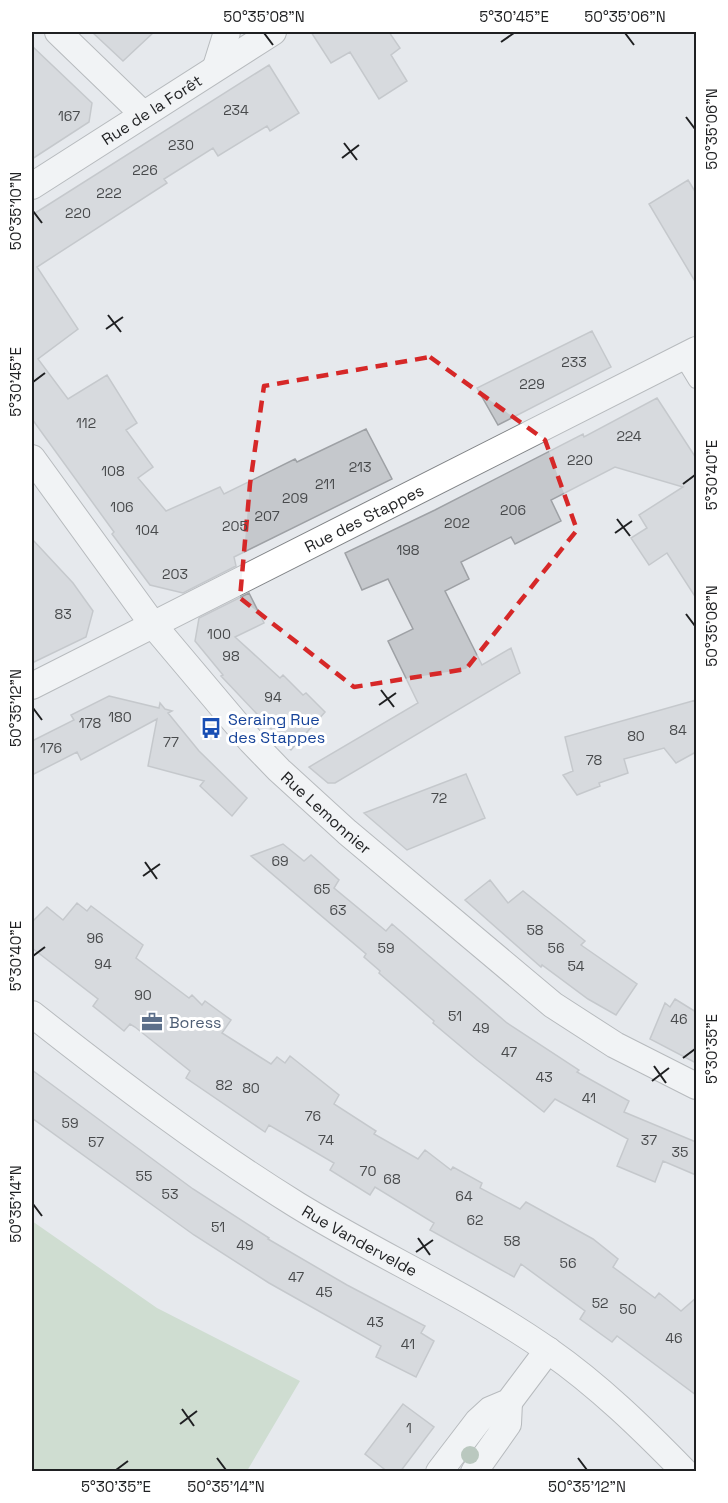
<svg xmlns="http://www.w3.org/2000/svg" width="728" height="1503" font-family="'Space Grotesk',sans-serif">
<style>
.green{fill:#b3ceb0}
.building{fill:#c5c8cc;stroke:#9ea1a5;stroke-width:1.5}
.lines{fill:none;stroke-linecap:round;stroke-linejoin:round}
.service-casing{stroke:#7f8285;stroke-width:16}
.minor-casing{stroke:#7f8285;stroke-width:28}
.service{stroke:#fff;stroke-width:14}
.minor{stroke:#fff;stroke-width:26}
.tree{fill:#86a088}
.marked{fill:none;stroke:#d62828;stroke-width:4.5;stroke-dasharray:12 8;stroke-linejoin:round}
.ticks{fill:none;stroke:#1f2022;stroke-width:2}
.labels{text-anchor:middle;dominant-baseline:central;stroke-width:6;stroke-linejoin:round;paint-order:stroke}
.number-label{font-size:14px;fill:#484a4c}
.street-label{font-size:16px;fill:#1f2022;stroke:#fff}
.transit-label{font-size:16px;fill:#164399;stroke:#fff;text-anchor:start}
.service-label{font-size:16px;fill:#4e5e75;stroke:#fff;text-anchor:start}
.neatline{fill:none;stroke:#1f2022;stroke-width:2}
.ticks-label{font-size:15px;text-anchor:middle;fill:#1f2022}
</style>
<rect width="100%" height="100%" fill="#e6e9ed"/>
<path class="green" d="M32,1221L157,1308L300,1381L247,1471H32Z"/>
<path class="building" d="M92,32H154L123,61Z
M311,32H389L400,48L391,55L407,81L379,99L350,52L331,63Z
M32,46L92,103L89,122L32,159Z
M269,65L299,113L270,131L267,126L218,156L213,148L164,179L167,183L37,267L78,329L38,359L68,399L107,375L137,423L126,430L153,467L138,478L166,511L220,487L224,494L295,459L297,462L366,429L392,479L234,557L236,566L183,593L150,585L112,534L114,532L32,419V215Z
M688,180L696,193V283L649,204Z
M592,331L611,367L498,425L477,388Z
M657,398L696,458V598L667,553L649,565L631,538L647,528L639,515L683,487L615,467L551,500L561,521L515,544L511,537L461,562L469,579L445,591L482,665L511,648L520,673L335,783H328L309,767L418,703L388,641L413,629L388,579L362,590L345,553L435,510L583,434L584,437Z
M32,539L73,583L93,611L86,637L32,663Z
M249,593L264,623L235,637L280,678L283,675L303,695L306,693L325,712L291,750L221,676L223,675L195,641L199,618Z
M109,696L159,708L160,703L165,709L172,711L168,713L199,751L247,798L232,816L200,786L204,781L148,766L157,719L81,760L77,752L32,775V741L74,720L71,715Z
M696,700V752L676,763L664,748L624,759L628,773L599,783L600,786L577,795L563,775L573,771L565,737Z
M466,774L485,818L407,850L364,813Z
M283,844L304,861L311,855L339,880L334,888L386,931L392,924L507,1023L579,1070L577,1072L629,1101L624,1112L696,1142V1175L663,1161L655,1182L617,1166L628,1139L555,1099L544,1112L477,1060L433,1023L434,1021L379,973L380,971L364,957L366,954L251,856Z
M490,880L508,903L523,891L585,941L581,945L637,984L616,1015L588,999L542,965L541,967L465,900Z
M77,903L87,911L91,906L143,945L136,958L169,983L189,998L192,995L202,1005L205,1001L231,1020L222,1033L271,1064L277,1057L285,1063L290,1056L339,1095L334,1104L376,1131L374,1134L418,1159L425,1150L451,1170L453,1167L482,1183L480,1188L520,1209L526,1202L593,1239L618,1259L613,1267L655,1298L659,1293L681,1311L696,1298V1395L617,1336L612,1342L580,1319L585,1311L521,1264L514,1277L430,1230L434,1223L375,1187L370,1195L330,1170L334,1163L269,1125L265,1132L186,1078L190,1071L135,1027L130,1024L124,1031L93,1006L98,999L32,948V922L47,907L63,920Z
M675,999L696,1012V1063L650,1039L665,1003L670,1007Z
M32,1070L193,1189L269,1238L268,1239L347,1285L425,1326L421,1333L434,1341L416,1377L376,1357L381,1346L269,1283L194,1235L32,1118Z
M403,1404L434,1427L400,1472H388L365,1454Z"/>
<g class="lines">
<defs>
<path id="service" d="M682,358L696,381"/>
<g id="minor">
<path d="M58,32L143,114"/>
<path d="M216,67L227,32"/>
<path id="s1" d="M32,186L273,32"/>
<path id="s2" d="M32,458L154,626L251,741L279,770L347,832L553,1005L615,1045L696,1086"/>
<path id="s3" d="M32,686L696,350"/>
<path id="s4" d="M32,1014C117,1081 205,1148 297,1205C380,1256 469,1295 549,1351C599,1386 642,1428 685,1472"/>
<path d="M439,1472L478,1421L490,1410L509,1402L548,1350"/>
<path d="M474,1472L508,1424L509,1402"/>
</g>
</defs>
<use href="#service" class="service-casing"/>
<use href="#minor" class="minor-casing"/>
<use href="#service" class="service"/>
<use href="#minor" class="minor"/>
</g>
<circle class="tree" cx="470" cy="1455" r="9"/>
<path d="M0 0H728V1503H0ZM430,357L545,440L577,530L466,669L354,687L240,598L250,484L264,386Z" fill="#e6e9ed" fill-opacity=".55" fill-rule="evenodd"/>
<path class="marked" d="M430,357L545,440L577,530L466,669L354,687L240,598L250,484L264,386Z"/>
<path class="ticks" d="M264,33L273,45M625,33L634,45M501,42L514,33M686,117L695,129M344,143L357,160M342,158L359,145M33,211L42,223M108,315L121,332M106,329L123,317M33,382L45,373M683,484L695,475M617,519L630,536M615,533L632,521M686,614L695,626M381,690L394,707M379,705L396,693M33,708L42,720M145,862L157,879M143,876L160,864M33,956L45,947M683,1058L695,1049M654,1066L666,1083M652,1081L669,1068M33,1204L42,1216M418,1238L430,1255M416,1252L433,1240M182,1409L194,1426M180,1424L197,1411M217,1458L226,1470M578,1458L587,1470M116,1470L128,1461"/>
<defs>
<symbol id="bus-bare" viewBox="-9 -9 18 18"><path d="M-5-6H5V4H4V6H2V4H-2V6H-4V4H-5ZM-3.5-4V0h7V-4ZM-3.5 1.2v1.5H-2V1.2ZM2 1.2v1.5H3.5V1.2Z" fill="#1a4fb4" stroke="#fff" stroke-width="2.5" paint-order="stroke"/></symbol>
<symbol id="office-bare" viewBox="-9 -9 18 18"><path d="M-6-3h4V-5.5h4V-3h4V5H-6ZM-1-4.5V-3h2v-1.5ZM-6 0V1H6V0Z" fill="#5c6f8a" stroke="#fff" stroke-width="2.5" paint-order="stroke"/></symbol>
</defs>
<g fill-rule="evenodd">
<use href="#bus-bare" x="196" y="713" width="30" height="30"/>
<use href="#office-bare" x="137" y="1007" width="30" height="30"/>
</g>
<g class="labels">
<g class="number-label">
<text x="236" y="110">234</text>
<text x="69" y="116">167</text>
<text x="181" y="145">230</text>
<text x="145" y="170">226</text>
<text x="109" y="193">222</text>
<text x="78" y="213">220</text>
<text x="574" y="362">233</text>
<text x="532" y="384">229</text>
<text x="86" y="423">112</text>
<text x="629" y="436">224</text>
<text x="580" y="460">220</text>
<text x="360" y="467">213</text>
<text x="113" y="471">108</text>
<text x="325" y="484">211</text>
<text x="295" y="498">209</text>
<text x="122" y="507">106</text>
<text x="513" y="510">206</text>
<text x="267" y="516">207</text>
<text x="457" y="523">202</text>
<text x="235" y="526">205</text>
<text x="147" y="530">104</text>
<text x="408" y="550">198</text>
<text x="175" y="574">203</text>
<text x="63" y="614">83</text>
<text x="219" y="634">100</text>
<text x="231" y="656">98</text>
<text x="273" y="697">94</text>
<text x="120" y="717">180</text>
<text x="90" y="723">178</text>
<text x="678" y="730">84</text>
<text x="636" y="736">80</text>
<text x="171" y="742">77</text>
<text x="51" y="748">176</text>
<text x="594" y="760">78</text>
<text x="439" y="798">72</text>
<text x="280" y="861">69</text>
<text x="322" y="889">65</text>
<text x="338" y="910">63</text>
<text x="535" y="930">58</text>
<text x="95" y="938">96</text>
<text x="386" y="948">59</text>
<text x="556" y="948">56</text>
<text x="103" y="964">94</text>
<text x="576" y="966">54</text>
<text x="143" y="995">90</text>
<text x="455" y="1016">51</text>
<text x="679" y="1019">46</text>
<text x="481" y="1028">49</text>
<text x="509" y="1052">47</text>
<text x="544" y="1077">43</text>
<text x="224" y="1085">82</text>
<text x="251" y="1088">80</text>
<text x="589" y="1098">41</text>
<text x="313" y="1116">76</text>
<text x="70" y="1123">59</text>
<text x="326" y="1140">74</text>
<text x="649" y="1140">37</text>
<text x="96" y="1142">57</text>
<text x="680" y="1152">35</text>
<text x="368" y="1171">70</text>
<text x="144" y="1176">55</text>
<text x="392" y="1179">68</text>
<text x="170" y="1194">53</text>
<text x="464" y="1196">64</text>
<text x="475" y="1220">62</text>
<text x="218" y="1227">51</text>
<text x="512" y="1241">58</text>
<text x="245" y="1245">49</text>
<text x="568" y="1263">56</text>
<text x="296" y="1277">47</text>
<text x="324" y="1292">45</text>
<text x="600" y="1303">52</text>
<text x="628" y="1309">50</text>
<text x="375" y="1322">43</text>
<text x="674" y="1338">46</text>
<text x="408" y="1344">41</text>
<text x="409" y="1428">1</text>
</g>
<g class="street-label">
<text stroke="none"><textPath href="#s1" startOffset="142">Rue de la Forêt</textPath></text>
<text stroke="none"><textPath href="#s3" startOffset="372">Rue des Stappes</textPath></text>
<text stroke="none"><textPath href="#s2" startOffset="462">Rue Lemonnier</textPath></text>
<text stroke="none"><textPath href="#s4" startOffset="399">Rue Vandervelde</textPath></text>
</g>
<g class="transit-label">
<text x="228" y="719">Seraing Rue<tspan x="228" dy="18">des Stappes</tspan></text>
</g>
<g class="service-label">
<text x="169" y="1022">Boress</text>
</g>
</g>
<rect width="728" height="1503" fill="none" stroke="#ffffff" stroke-width="66"/>
<rect x="33" y="33" width="662" height="1437" class="neatline"/>
<g class="ticks-label">
<text x="264" y="22">50°35'08"N</text>
<text x="514" y="22">5°30'45"E</text>
<text x="625" y="22">50°35'06"N</text>
<text transform="translate(712 129) rotate(-90)" y="5">50°35'06"N</text>
<text transform="translate(16 211) rotate(-90)" y="5">50°35'10"N</text>
<text transform="translate(16 382) rotate(-90)" y="5">5°30'45"E</text>
<text transform="translate(712 475) rotate(-90)" y="5">5°30'40"E</text>
<text transform="translate(712 626) rotate(-90)" y="5">50°35'08"N</text>
<text transform="translate(16 708) rotate(-90)" y="5">50°35'12"N</text>
<text transform="translate(16 956) rotate(-90)" y="5">5°30'40"E</text>
<text transform="translate(712 1049) rotate(-90)" y="5">5°30'35"E</text>
<text transform="translate(16 1204) rotate(-90)" y="5">50°35'14"N</text>
<text x="116" y="1492">5°30'35"E</text>
<text x="226" y="1492">50°35'14"N</text>
<text x="587" y="1492">50°35'12"N</text>
</g>
</svg>
